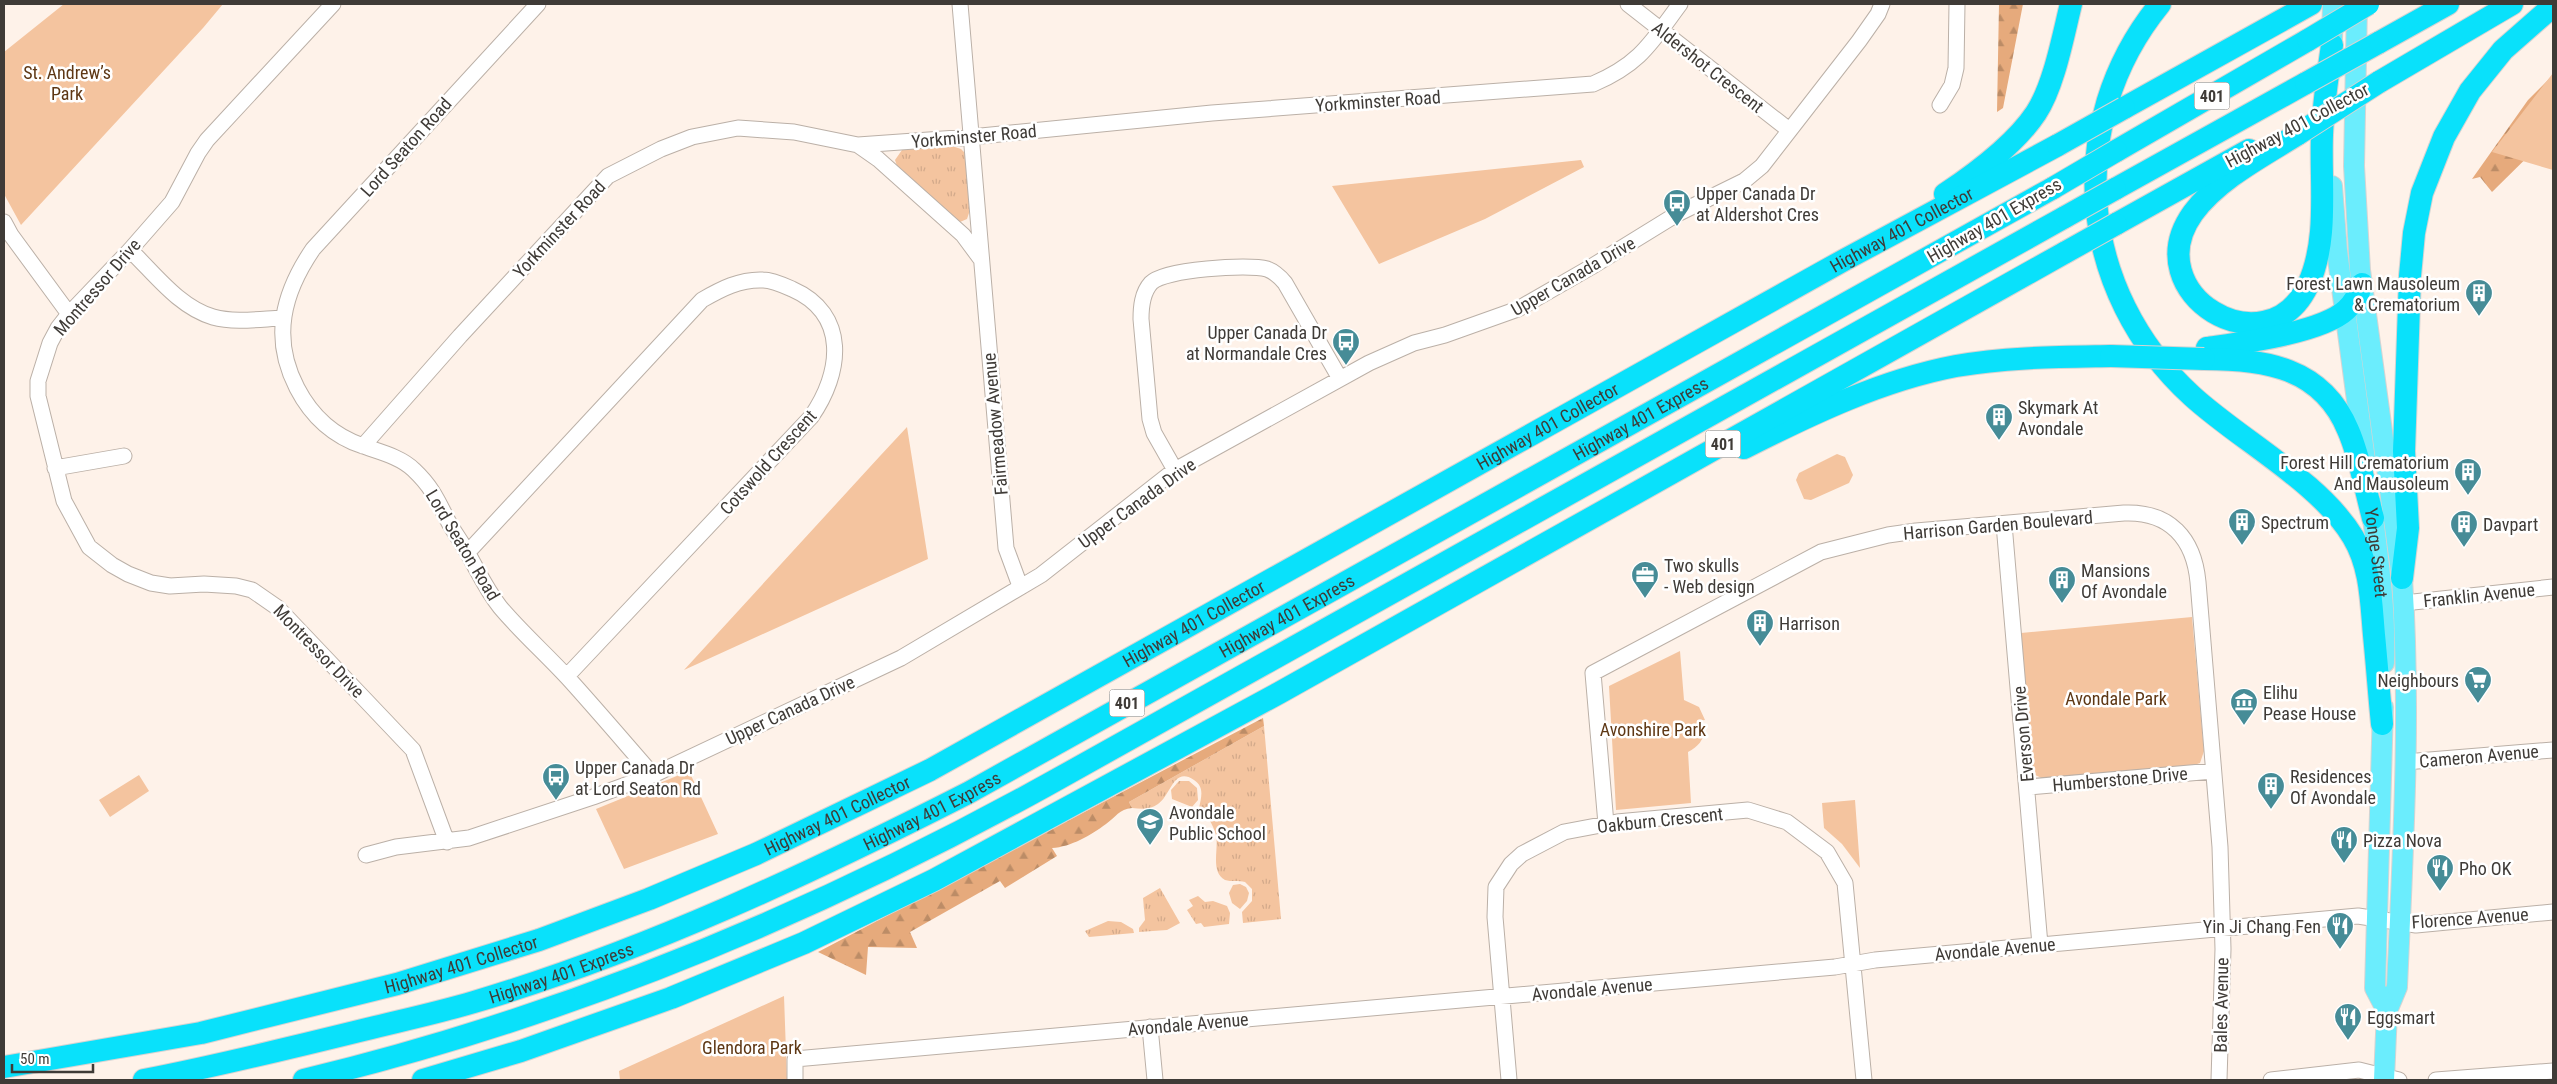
<svg xmlns="http://www.w3.org/2000/svg" width="2557" height="1084" font-family="'Roboto Condensed',sans-serif">
<style>
.grass{fill:url(#grass-tufts)}
.forest{fill:url(#forest-firs)}
.park{fill:#f4c49f}
.lines{fill:none;stroke-linecap:round;stroke-linejoin:round}
.minor-casing{stroke:#bbb0a7;stroke-width:17}
.major-casing{stroke:#d5d4d3;stroke-width:22}
.highway-casing{stroke:#d5d4d3;stroke-width:24}
.minor{stroke:#fff;stroke-width:15}
.major{stroke:#6bedfd;stroke-width:20}
.highway{stroke:#09e1fb;stroke-width:22}
.highway-bridge-casing{stroke:#d5d4d3;stroke-width:24;stroke-linecap:butt}
.highway-bridge{stroke:#09e1fb;stroke-width:22}
.labels{text-anchor:middle;dominant-baseline:central;stroke-width:5;stroke-linejoin:round;paint-order:stroke}
.shield{fill:#fff;stroke:#797673;stroke-width:1}
.shield-label{font-size:16px;font-weight:bold;fill:#3f3b37}
.street-label{font-size:18px;fill:#3f3b37;stroke:#fff}
.park-label{font-size:18px;fill:#5e3714;stroke:#fff}
.poi-label{font-size:18px;fill:#3f3b37;stroke:#fff;text-anchor:start}
</style>
<defs>
<pattern id="grass-tufts" width="24" height="20" patternUnits="userSpaceOnUse" patternTransform="scale(1.25)"><rect width="24" height="20" fill="#f4c49f"/><path d="M3 7l-1-3M5 7V3M7 7l1-3M15 17l-1-3M17 17v-4M19 17l1-3" fill="none" stroke="#d2a98a"/></pattern>
<pattern id="forest-firs" width="22" height="20" patternUnits="userSpaceOnUse" patternTransform="scale(1.25)"><rect width="22" height="20" fill="#e6aa7c"/><path d="M5 1l3.5 6h-7zM16 11l3.5 6h-7z" fill="#bc8c66"/></pattern>
</defs>
<rect width="100%" height="100%" fill="#fef2e9"/>
<path class="grass" d="M952,146L961,149L966,154L970,210L967,219L960,222L950,217L897,166L895,160L902,150Z
M1264,726L1281,919L1243,923L1242,912L1252,901V889L1245,882C1239,880 1231,882 1225,880C1210,872 1219,849 1216,835C1213,824 1207,815 1199,808C1201,798 1205,787 1194,780C1173,766 1171,796 1158,804C1150,810 1142,809 1132,808L1129,802Z
M1179,781H1189L1197,788L1198,800L1192,807L1172,799L1171,790Z
M1160,888L1180,923L1167,930L1139,932V928L1145,920L1143,898Z
M1198,896L1205,902L1213,901L1227,906L1230,913L1229,924L1204,927L1201,923L1196,924L1187,910L1193,906L1189,900Z
M1108,921L1121,922L1133,929L1134,933L1089,937L1085,931Z"/>
<path class="forest" d="M1999,4H2023L2003,108L1997,112Z
M2553,75V132L2492,192L2480,177L2472,179L2528,100Z
M1263,718L1264,726L1129,802L1132,808C1119,809 1116,817 1106,824C1091,835 1071,847 1052,848L1057,856L1005,888L1000,881L910,932L917,948L868,947L866,975L818,952Z"/>
<path class="park" d="M64,4H223L203,28L21,225L4,194V52Z
M2553,73V170L2492,152Z
M1581,160L1584,167L1485,219L1379,264L1332,186Z
M907,427L928,559L684,670L880,456Z
M1837,454L1845,457L1853,475L1849,483L1811,500L1804,499L1796,480L1799,473Z
M2192,617L2204,751L2200,763L2191,766L2044,779L2035,775L2032,767L2021,633Z
M1680,651L1684,700L1699,707L1705,720L1697,721L1698,729L1705,728C1704,740 1698,747 1688,752L1691,803L1616,810L1609,686Z
M689,771L718,834L624,869L596,809Z
M139,775L149,791L110,817L99,800Z
M1855,800L1860,868L1842,844L1824,828L1822,803Z
M1240,884L1246,887L1249,893L1247,901L1240,909L1232,903L1229,893L1233,885Z
M784,996L787,1080H620L619,1071Z"/>
<g class="lines">
<defs>
<path id="minor" d="M333,4L207,140L198,153L172,202L130,250L69,314L58,328L50,343L38,381V396L64,501L89,547L112,565L128,574L151,583L170,586L204,584L236,586L252,590L278,608L413,750L447,842
M538,4L313,249C283,293 271,338 297,388C311,415 333,436 363,446C380,452 401,457 414,470C431,486 437,499 447,519C453,531 461,541 467,552C478,571 486,589 500,607C521,632 546,654 568,678C597,710 625,743 653,775
M960,4L1006,548L1020,586
M1628,4L1789,130
M1940,105L1952,85L1956,68L1957,4
M858,145L878,159L963,235L980,258
M4,222L11,235L69,314
M130,250C155,274 179,307 213,317C234,323 260,319 282,318
M363,446L460,336L608,176L661,149L692,137L738,128L794,132L858,145L971,137L1212,113L1593,84C1640,64 1651,43 1680,4
M55,468L124,456
M1175,470L1154,433L1150,419L1141,319C1141,307 1142,293 1151,283C1164,269 1249,264 1267,269C1275,272 1280,277 1285,283L1339,377
M2004,524L2040,945
M468,552L702,300C721,289 740,279 763,280C772,280 783,285 792,289C849,314 842,373 811,417L567,676
M2404,603L2553,587
M2405,762L2553,750
M2028,787L2213,771
M1606,824L1593,673L1821,552L1888,535L1916,531L2124,513C2170,511 2194,539 2198,582L2220,847L2223,949L2219,1080
M366,855L396,847L469,838L593,797L653,775L901,658L1041,575L1175,470L1369,363L1414,343L1445,335L1518,309L1591,267L1677,214L1744,181L1762,166L1859,41L1878,14L1882,4
M1150,1027L1155,1080
M795,1080V1059L1835,967L1875,960L2358,916L2416,925L2553,912
M1509,1080L1495,917L1496,887L1511,864L1522,854L1564,832L1617,822L1748,810L1787,822L1827,852L1845,883L1864,1080
M2271,1080L2359,1070L2399,1080
M2436,1080L2553,1071"/>
<g id="major">
<path d="M2357,4L2354,166L2360,270L2402,578C2411,714 2403,851 2397,987L2387,1011L2384,1080"/>
<path d="M2332,39L2333,4"/>
<path d="M2332,186L2337,251L2365,460"/>
<path id="s1" d="M2371,503C2378,557 2386,609 2384,663"/>
<path d="M2383,707L2375,988L2387,1011"/>
</g>
<g id="highway">
<path d="M2160,4C2062,124 2078,292 2192,396C2240,440 2320,482 2353,537C2371,567 2371,602 2374,635C2377,665 2379,694 2382,724"/>
<path d="M2378,43L2448,4"/>
<path d="M2379,82L2512,4"/>
<path d="M2124,108L2311,4"/>
<path d="M2298,134C2263,156 2218,179 2193,213C2135,294 2267,372 2308,285C2329,240 2320,183 2322,135C2323,105 2328,75 2332,45"/>
<path d="M2116,151L2308,40"/>
<path d="M2115,189L2306,83"/>
<path d="M1945,194C1975,174 2016,143 2036,113C2054,86 2063,36 2071,4"/>
<path d="M2116,224L2249,150"/>
<path d="M2207,348C2240,343 2321,333 2346,310C2353,304 2359,293 2362,284"/>
<path d="M2204,359C2264,359 2322,367 2348,430C2360,457 2365,489 2373,518"/>
<path d="M1744,448C1811,414 1882,380 1956,366C2007,357 2059,357 2111,356"/>
<path d="M2402,578L2408,528L2404,451L2410,276L2414,233L2422,193L2444,137L2470,91L2503,50L2553,6"/>
<path id="s2" d="M4,1067L201,1033L397,984L539,940L649,899L756,854L930,770L1846,259L2058,145"/>
<path id="s3" d="M144,1080C217,1066 290,1048 363,1030C399,1021 437,1013 474,1002C645,951 809,874 968,793L2053,188"/>
<path d="M304,1080C565,1017 812,915 1047,785L2065,217"/>
<path d="M423,1080L521,1051L671,998L804,943L934,880L1279,693L2066,252"/>
</g>
</defs>
<use href="#minor" class="minor-casing"/>
<use href="#major" class="major-casing"/>
<use href="#highway" class="highway-casing"/>
<use href="#minor" class="minor"/>
<use href="#major" class="major"/>
<use href="#highway" class="highway"/>
<defs>
<path id="highway-bridge" d="M2308,40L2368,4
M2306,83L2378,43
M2298,134L2379,82
M2058,145L2124,108
M2053,188L2116,151
M2065,217L2115,189
M2066,252L2116,224
M2111,356L2204,359"/>
</defs>
<use href="#highway-bridge" class="highway-bridge-casing"/>
<use href="#highway-bridge" class="highway-bridge"/>
</g>
<defs>
<symbol id="bus-pin" viewBox="-11 -11 22 30"><path d="M0 17L-7.5 6A9.5 9.5 0 1 1 7.5 6Z" fill="#468c97" stroke="#fff"/><path d="M-5-6H5V4H4V6H2V4H-2V6H-4V4H-5ZM-3.5-4V0h7V-4ZM-3.5 1.2v1.5H-2V1.2ZM2 1.2v1.5H3.5V1.2Z" fill="#fff"/></symbol>
<symbol id="building-pin" viewBox="-11 -11 22 30"><path d="M0 17L-7.5 6A9.5 9.5 0 1 1 7.5 6Z" fill="#468c97" stroke="#fff"/><path d="M-4-6H4V6H1V3H-1V6H-4ZM-2.5-4.3h1.7v1.8h-1.7ZM.8-4.3h1.7v1.8H.8ZM-2.5-1h1.7V.8h-1.7ZM.8-1h1.7V.8H.8Z" fill="#fff"/></symbol>
<symbol id="office-pin" viewBox="-11 -11 22 30"><path d="M0 17L-7.5 6A9.5 9.5 0 1 1 7.5 6Z" fill="#468c97" stroke="#fff"/><path d="M-6-3h4V-5.5h4V-3h4V5H-6ZM-1-4.5V-3h2v-1.5ZM-6 0V1H6V0Z" fill="#fff"/></symbol>
<symbol id="supermarket-pin" viewBox="-11 -11 22 30"><path d="M0 17L-7.5 6A9.5 9.5 0 1 1 7.5 6Z" fill="#468c97" stroke="#fff"/><path d="M-6-5.5h2.5l.6 2H6L4.5 2H-2.5L-4.4-4H-6ZM-1.5 3.2a1.3 1.3 0 1 0 .1 0ZM3 3.2a1.3 1.3 0 1 0 .1 0Z" fill="#fff"/></symbol>
<symbol id="museum-pin" viewBox="-11 -11 22 30"><path d="M0 17L-7.5 6A9.5 9.5 0 1 1 7.5 6Z" fill="#468c97" stroke="#fff"/><path d="M0-6L6-3V-2H-6V-3ZM-5-1h2V3h-2ZM-1-1h2V3h-2ZM3-1h2V3H3ZM-6 4H6V6H-6Z" fill="#fff"/></symbol>
<symbol id="school-pin" viewBox="-11 -11 22 30"><path d="M0 17L-7.5 6A9.5 9.5 0 1 1 7.5 6Z" fill="#468c97" stroke="#fff"/><path d="M0-5L7-2L0 1L-7-2ZM-4 1L0 2.5L4 1V4Q0 6-4 4Z" fill="#fff"/></symbol>
<symbol id="restaurant-pin" viewBox="-11 -11 22 30"><path d="M0 17L-7.5 6A9.5 9.5 0 1 1 7.5 6Z" fill="#468c97" stroke="#fff"/><path d="M-5-6h1v4h1v-4h1v4h1v-4h1v5L-1.5 .5V6h-2V.5L-5-1ZM5-6V6H3V1.5H1.5Q1.5-4 5-6Z" fill="#fff"/></symbol>
</defs>
<g fill-rule="evenodd">
<use href="#bus-pin" x="1661" y="187" width="32" height="43"/>
<use href="#building-pin" x="2463" y="277" width="32" height="43"/>
<use href="#bus-pin" x="1330" y="326" width="32" height="43"/>
<use href="#building-pin" x="1983" y="401" width="32" height="43"/>
<use href="#building-pin" x="2452" y="456" width="32" height="43"/>
<use href="#building-pin" x="2226" y="506" width="32" height="43"/>
<use href="#building-pin" x="2448" y="508" width="32" height="43"/>
<use href="#office-pin" x="1629" y="559" width="32" height="43"/>
<use href="#building-pin" x="2046" y="564" width="32" height="43"/>
<use href="#building-pin" x="1744" y="607" width="32" height="43"/>
<use href="#supermarket-pin" x="2462" y="664" width="32" height="43"/>
<use href="#museum-pin" x="2228" y="686" width="32" height="43"/>
<use href="#bus-pin" x="540" y="761" width="32" height="43"/>
<use href="#building-pin" x="2255" y="770" width="32" height="43"/>
<use href="#school-pin" x="1134" y="806" width="32" height="43"/>
<use href="#restaurant-pin" x="2328" y="824" width="32" height="43"/>
<use href="#restaurant-pin" x="2424" y="852" width="32" height="43"/>
<use href="#restaurant-pin" x="2324" y="910" width="32" height="43"/>
<use href="#restaurant-pin" x="2332" y="1001" width="32" height="43"/>
</g>
<g class="labels">
<g class="shield">
<rect x="2194.5" y="82.5" width="35" height="27" rx="4"/>
<rect x="1705.5" y="430.5" width="35" height="27" rx="4"/>
<rect x="1109.5" y="689.5" width="35" height="27" rx="4"/>
</g>
<g class="shield-label">
<text x="2212" y="96">401</text>
<text x="1723" y="444">401</text>
<text x="1127" y="703">401</text>
</g>
<g class="street-label">
<text transform="translate(1708 67) rotate(38)">Aldershot Crescent</text>
<text transform="translate(1378 101) rotate(-4)">Yorkminster Road</text>
<text transform="translate(2297 125) rotate(-28)">Highway 401 Collector</text>
<text transform="translate(974 136) rotate(-5)">Yorkminster Road</text>
<text transform="translate(406 147) rotate(-48)">Lord Seaton Road</text>
<text transform="translate(1994 220) rotate(-30)">Highway 401 Express</text>
<text transform="translate(559 229) rotate(-47)">Yorkminster Road</text>
<text stroke="none"><textPath href="#s2" startOffset="2089">Highway 401 Collector</textPath></text>
<text transform="translate(1573 276) rotate(-30)">Upper Canada Drive</text>
<text transform="translate(97 287) rotate(-49)">Montressor Drive</text>
<text stroke="none"><textPath href="#s3" startOffset="1646">Highway 401 Express</textPath></text>
<text transform="translate(995 424) rotate(-95)">Fairmeadow Avenue</text>
<text stroke="none"><textPath href="#s2" startOffset="1684">Highway 401 Collector</textPath></text>
<text transform="translate(768 462) rotate(-48)">Cotswold Crescent</text>
<text transform="translate(1137 503) rotate(-36)">Upper Canada Drive</text>
<text transform="translate(1998 525) rotate(-5)">Harrison Garden Boulevard</text>
<text transform="translate(463 545) rotate(59)">Lord Seaton Road</text>
<text stroke="none"><textPath href="#s1" startOffset="50">Yonge Street</textPath></text>
<text transform="translate(2479 595) rotate(-6)">Franklin Avenue</text>
<text stroke="none"><textPath href="#s3" startOffset="1241">Highway 401 Express</textPath></text>
<text stroke="none"><textPath href="#s2" startOffset="1279">Highway 401 Collector</textPath></text>
<text transform="translate(319 651) rotate(46)">Montressor Drive</text>
<text transform="translate(790 710) rotate(-25)">Upper Canada Drive</text>
<text transform="translate(2023 734) rotate(-95)">Everson Drive</text>
<text transform="translate(2479 756) rotate(-5)">Cameron Avenue</text>
<text transform="translate(2120 779) rotate(-5)">Humberstone Drive</text>
<text stroke="none"><textPath href="#s3" startOffset="836">Highway 401 Express</textPath></text>
<text stroke="none"><textPath href="#s2" startOffset="874">Highway 401 Collector</textPath></text>
<text transform="translate(1660 820) rotate(-6)">Oakburn Crescent</text>
<text transform="translate(2470 918) rotate(-4)">Florence Avenue</text>
<text transform="translate(1995 949) rotate(-5)">Avondale Avenue</text>
<text stroke="none"><textPath href="#s2" startOffset="469">Highway 401 Collector</textPath></text>
<text stroke="none"><textPath href="#s3" startOffset="431">Highway 401 Express</textPath></text>
<text transform="translate(1592 989) rotate(-5)">Avondale Avenue</text>
<text transform="translate(2221 1005) rotate(-89)">Bales Avenue</text>
<text transform="translate(1188 1024) rotate(-5)">Avondale Avenue</text>
</g>
<g class="park-label">
<text x="67" y="72">St. Andrew’s<tspan x="67" dy="21">Park</tspan></text>
<text x="2116" y="698">Avondale Park</text>
<text x="1653" y="729">Avonshire Park</text>
<text x="752" y="1047">Glendora Park</text>
</g>
<g class="poi-label">
<text x="1696" y="193">Upper Canada Dr<tspan x="1696" dy="21">at Aldershot Cres</tspan></text>
<text x="2460" y="283" text-anchor="end">Forest Lawn Mausoleum<tspan x="2460" dy="21">&amp; Crematorium</tspan></text>
<text x="1327" y="332" text-anchor="end">Upper Canada Dr<tspan x="1327" dy="21">at Normandale Cres</tspan></text>
<text x="2018" y="407">Skymark At<tspan x="2018" dy="21">Avondale</tspan></text>
<text x="2449" y="462" text-anchor="end">Forest Hill Crematorium<tspan x="2449" dy="21">And Mausoleum</tspan></text>
<text x="2261" y="522">Spectrum</text>
<text x="2483" y="524">Davpart</text>
<text x="1664" y="565">Two skulls<tspan x="1664" dy="21">- Web design</tspan></text>
<text x="2081" y="570">Mansions<tspan x="2081" dy="21">Of Avondale</tspan></text>
<text x="1779" y="623">Harrison</text>
<text x="2459" y="680" text-anchor="end">Neighbours</text>
<text x="2263" y="692">Elihu<tspan x="2263" dy="21">Pease House</tspan></text>
<text x="575" y="767">Upper Canada Dr<tspan x="575" dy="21">at Lord Seaton Rd</tspan></text>
<text x="2290" y="776">Residences<tspan x="2290" dy="21">Of Avondale</tspan></text>
<text x="1169" y="812">Avondale<tspan x="1169" dy="21">Public School</tspan></text>
<text x="2363" y="840">Pizza Nova</text>
<text x="2459" y="868">Pho OK</text>
<text x="2321" y="926" text-anchor="end">Yin Ji Chang Fen</text>
<text x="2367" y="1017">Eggsmart</text>
</g>
</g>
<rect width="2557" height="1084" fill="none" stroke="#3f3b37" stroke-width="10"/>
<path d="M12 1064v8h81v-8" fill="none" stroke="#3f3b37" stroke-width="2.5"/>
<text x="20" y="1064" font-size="15" fill="#3f3b37" stroke="#ffffff" stroke-width="4" paint-order="stroke">50 m</text>
</svg>
